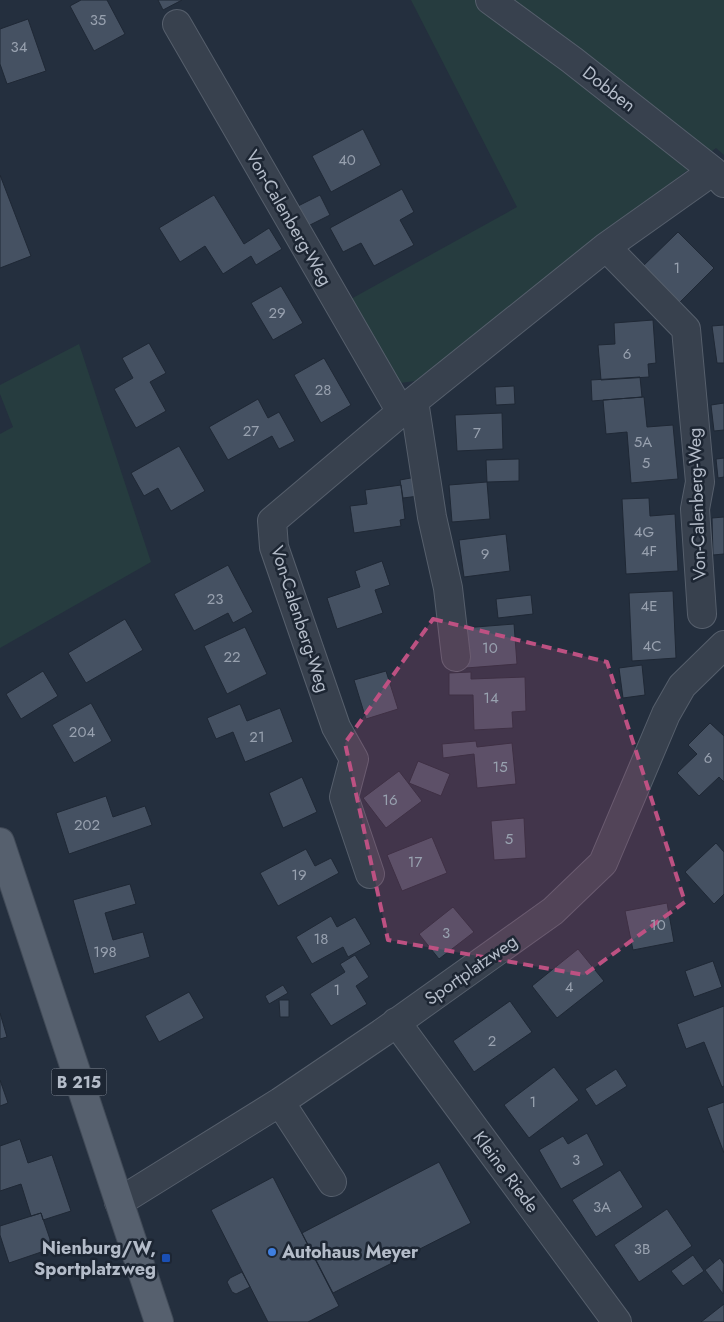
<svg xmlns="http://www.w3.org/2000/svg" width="724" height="1322" font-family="Jost,sans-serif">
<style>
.green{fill:#263c3f}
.building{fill:#455162;stroke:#1f2835}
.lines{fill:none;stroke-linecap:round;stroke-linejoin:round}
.minor-casing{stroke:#565f6c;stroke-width:30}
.major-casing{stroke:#414a57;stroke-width:30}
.minor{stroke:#38414e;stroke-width:28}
.major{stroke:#56606e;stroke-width:28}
.marked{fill:#bd5182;fill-opacity:0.2;stroke:#bd5182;stroke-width:4;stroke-dasharray:10 6;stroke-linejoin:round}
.shop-dot{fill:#3f7fe0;stroke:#1d2633;stroke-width:2}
.transit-dot{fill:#1a4fb4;stroke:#1d2633;stroke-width:2}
.labels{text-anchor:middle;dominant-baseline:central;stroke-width:5;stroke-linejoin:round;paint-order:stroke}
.number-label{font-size:15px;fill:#98a1af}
.shield{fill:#1d2633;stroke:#878f9c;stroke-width:1}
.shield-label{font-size:16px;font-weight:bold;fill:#b4bcc9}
.street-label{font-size:18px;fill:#b4bcc9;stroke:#1d2633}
.poi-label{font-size:18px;font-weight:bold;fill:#b4bcc9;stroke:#1d2633;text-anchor:end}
</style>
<rect width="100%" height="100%" fill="#242f3e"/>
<path class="green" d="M411,0H724V155L716,148L415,381L400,383L351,299L517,207Z
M79,344L151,562L0,648V434L13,427L0,394V385Z"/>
<path class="building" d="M81,0H107L125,34L94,51L70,6Z
M158,0H182L163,10Z
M28,19L46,71L7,84L0,64V29Z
M363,129L381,165L331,192L312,156Z
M0,175L31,256L0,268Z
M402,189L414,212L400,220L414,245L374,266L361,243L343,252L330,228Z
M214,195L244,244L269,228L282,249L256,265L251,256L223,274L205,246L180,262L159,228Z
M320,195L330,215L308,226L298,206Z
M678,232L714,268L677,305L641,268Z
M281,286L303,323L273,340L251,303Z
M653,320L656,363L648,364L649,377L601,380L598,345L615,344L614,323Z
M724,325V363H717L712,326Z
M149,343L166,373L150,382L166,411L136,428L114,389L133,378L122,358Z
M324,358L351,405L321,423L294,375Z
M640,377L642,397L592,401L591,380Z
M514,386L515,404L496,405L495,387Z
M644,397L647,427L673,425L678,479L631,483L627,432L606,434L603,400Z
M258,399L268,418L279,412L295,441L279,449L272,436L228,460L209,427Z
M724,403V430L714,431L711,405Z
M502,413L503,449L457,451L455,415Z
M179,446L205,491L171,511L158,488L144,496L131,473Z
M724,458V477L718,478L716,459Z
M519,459V481L487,482L486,460Z
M416,477L419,496L403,498L400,480Z
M487,482L490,519L452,522L449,485Z
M401,485L405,519L400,520L401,526L354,533L350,506L367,504L365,490Z
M649,498L650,516L675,514L678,571L626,574L622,499Z
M724,517V554L713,555L712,518Z
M506,534L510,571L464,577L459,540Z
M382,561L390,585L375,590L383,613L337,629L327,598L360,587L355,571Z
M228,565L253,612L233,623L228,613L194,631L174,594Z
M673,591L676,658L632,661L629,593Z
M531,595L533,614L498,618L496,599Z
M125,619L143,650L86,683L68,653Z
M514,624L517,664L466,668L463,628Z
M245,627L267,674L227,694L204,646Z
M642,665L645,695L623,698L619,668Z
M43,671L58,696L21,719L6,694Z
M386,671L398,709L366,719L354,680Z
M471,672V679L525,677L526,711L512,712L513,728L474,730L473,695H449V673Z
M91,703L112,741L74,763L52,725Z
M240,704L247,721L280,708L293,742L245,762L233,732L216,739L207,718Z
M710,723L724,736V782L719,777L699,796L677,773L697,754L688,745Z
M476,741L477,747L512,743L516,784L477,788L474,754L443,758L442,744Z
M418,761L450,774L441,796L409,783Z
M399,771L422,801L386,828L363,798Z
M302,777L317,812L283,828L269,793Z
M106,796L113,817L145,806L152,825L69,854L56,813Z
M524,818L526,858L494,860L491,821Z
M432,837L447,873L402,891L387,855Z
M716,843L724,852V894L714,904L685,872Z
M306,849L315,866L331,858L339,873L278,906L260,873Z
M130,884L136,904L105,913L113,940L143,932L150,957L94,974L73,900Z
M667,903L674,942L633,950L625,911Z
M453,907L474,932L439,959L419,934Z
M331,916L337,927L355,917L371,944L348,957L343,947L312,964L296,937Z
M578,949L604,981L557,1018L532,986Z
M355,955L369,977L356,986L367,1004L331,1026L310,994L345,972L340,964Z
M713,961L722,987L694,997L685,971Z
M283,985L288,993L269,1004L265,996Z
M189,992L204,1018L159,1042L145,1016Z
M279,1000H289V1017H280Z
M510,1001L532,1032L474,1072L453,1041Z
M724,1006V1086L722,1087L704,1042L686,1049L677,1024Z
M0,1013L7,1037L0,1039Z
M554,1067L579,1100L529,1138L504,1105Z
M616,1069L627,1086L596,1106L585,1089Z
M0,1080L8,1103L0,1106Z
M724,1102V1153L707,1108Z
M587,1133L604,1165L561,1189L539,1150L563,1136L568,1144Z
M20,1139L28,1163L52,1155L71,1211L43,1220L41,1213L31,1216L21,1184L0,1191V1146Z
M439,1162L471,1223L333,1293L302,1233Z
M620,1170L643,1207L596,1237L572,1200Z
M273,1177L339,1306L308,1322H268L211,1210Z
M667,1209L692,1246L639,1282L614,1245Z
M41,1213L53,1248L9,1263L0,1235V1226Z
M693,1255L704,1271L683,1286L671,1271Z
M720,1258L724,1264L723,1294L705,1270Z
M242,1272L250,1287L236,1294L232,1292L227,1282L230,1278Z
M724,1304V1322H701Z"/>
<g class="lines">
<defs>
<path id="minor" d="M490,0L572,60L713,171L724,183
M177,24L401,412
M606,247L686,329L700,482L695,509L702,614
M414,401L432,517L448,588L456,657
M370,874L344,797L354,759L336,727L274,547L272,521L414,401L606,247L713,171
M396,1022L617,1322
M280,1102L332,1182
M119,1202L280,1102L382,1033L553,911L603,863L666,714L682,686L724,645"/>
<path id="major" d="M0,842L159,1322"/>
</defs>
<use href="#minor" class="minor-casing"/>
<use href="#major" class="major-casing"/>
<use href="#minor" class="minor"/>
<use href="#major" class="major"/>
</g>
<path class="marked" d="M433,619L607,662L685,902L584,975L388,940L345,743Z"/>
<circle class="shop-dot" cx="272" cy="1252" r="5"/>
<rect class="transit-dot" x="161" y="1253" width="10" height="10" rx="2.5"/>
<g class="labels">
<g class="number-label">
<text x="98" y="20">35</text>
<text x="19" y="47">34</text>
<text x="347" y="160">40</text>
<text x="677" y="268">1</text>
<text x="277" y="313">29</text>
<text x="627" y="354">6</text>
<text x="323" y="390">28</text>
<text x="251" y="431">27</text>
<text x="477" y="433">7</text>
<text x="643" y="442">5A</text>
<text x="646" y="463">5</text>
<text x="644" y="532">4G</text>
<text x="649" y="551">4F</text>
<text x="485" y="554">9</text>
<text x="215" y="599">23</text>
<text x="649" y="606">4E</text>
<text x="652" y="646">4C</text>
<text x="490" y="648">10</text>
<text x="232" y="657">22</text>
<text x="491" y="698">14</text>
<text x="82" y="732">204</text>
<text x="257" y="737">21</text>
<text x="708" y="758">6</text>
<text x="500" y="767">15</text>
<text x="390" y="800">16</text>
<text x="87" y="825">202</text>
<text x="509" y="839">5</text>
<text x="415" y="862">17</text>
<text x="299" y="875">19</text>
<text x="658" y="925">10</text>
<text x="446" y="933">3</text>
<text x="321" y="939">18</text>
<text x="105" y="952">198</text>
<text x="569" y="987">4</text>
<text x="337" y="990">1</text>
<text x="492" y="1041">2</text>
<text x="533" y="1102">1</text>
<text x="576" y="1160">3</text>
<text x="602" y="1207">3A</text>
<text x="642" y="1249">3B</text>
</g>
<rect class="shield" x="51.5" y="1068.5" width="55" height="27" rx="4"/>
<g class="shield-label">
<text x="79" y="1082">B 215</text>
</g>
<g class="street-label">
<text transform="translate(609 89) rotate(38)">Dobben</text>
<text transform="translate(289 218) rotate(60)">Von-Calenberg-Weg</text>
<text transform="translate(697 504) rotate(-92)">Von-Calenberg-Weg</text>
<text transform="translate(300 619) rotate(72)">Von-Calenberg-Weg</text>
<text transform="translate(471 970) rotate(-35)">Sportplatzweg</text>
<text transform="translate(506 1172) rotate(53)">Kleine Riede</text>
</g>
<g class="poi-label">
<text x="156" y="1248">Nienburg/W,<tspan x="156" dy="21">Sportplatzweg</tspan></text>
<text x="282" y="1252" text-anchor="start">Autohaus Meyer</text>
</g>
</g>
</svg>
